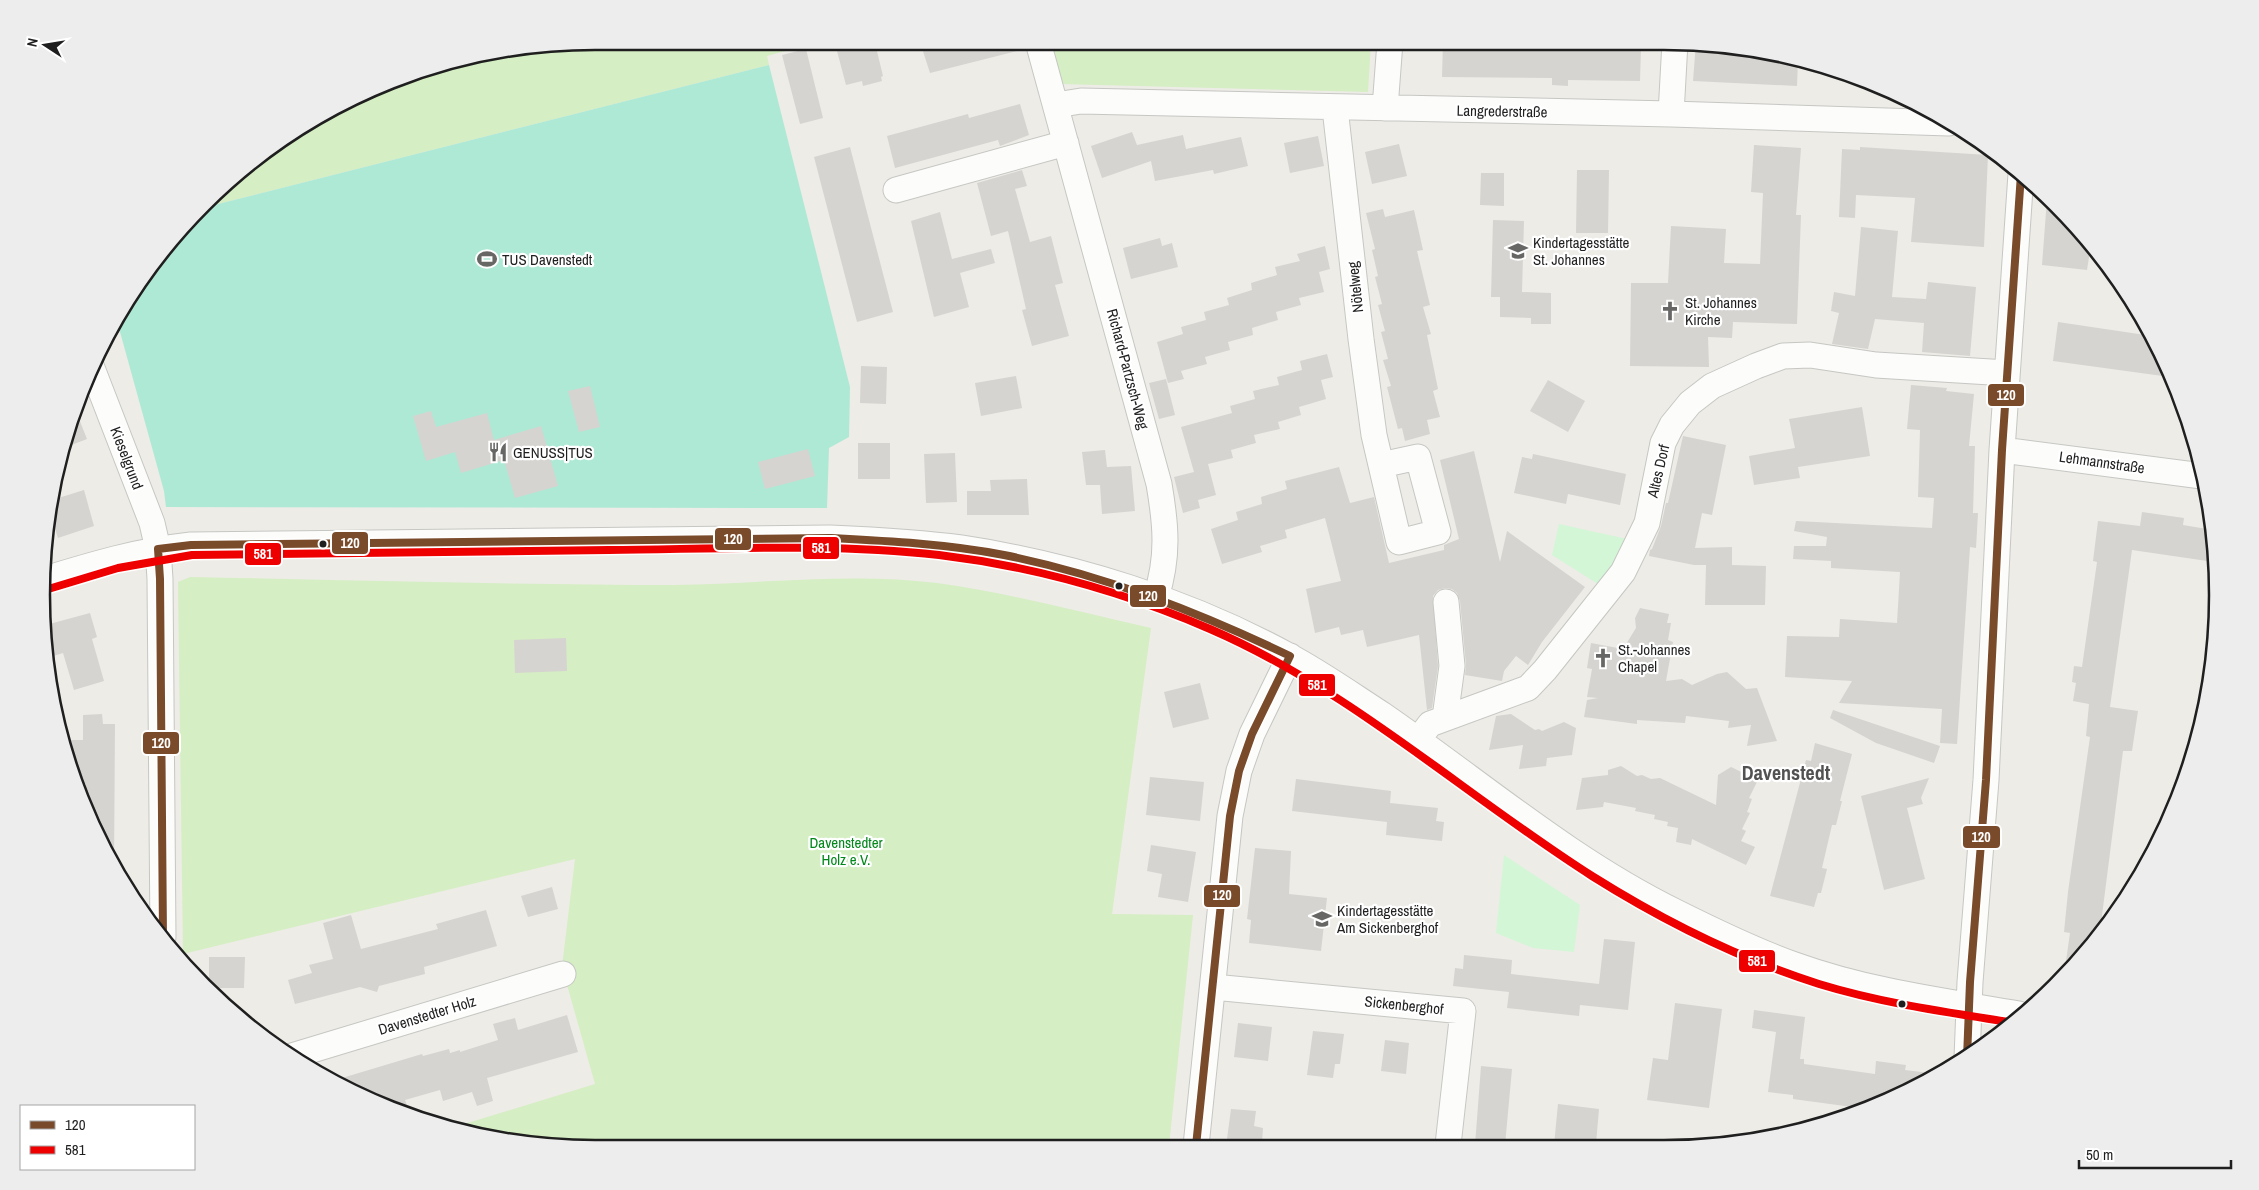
<svg xmlns="http://www.w3.org/2000/svg" width="2259" height="1190" font-family="'Archivo Narrow',sans-serif">
<style>
.grass{fill:#d5eec3}
.park{fill:#d3f6d6}
.pitch{fill:#aee9d6}
.building{fill:#d6d4d0}
.lines{fill:none;stroke-linecap:round;stroke-linejoin:round}
.minor-casing{stroke:#c6c6c3;stroke-width:27}
.minor{stroke:#fcfcfb;stroke-width:25}
.bus-1-casing{stroke:#fff;stroke-width:11}
.bus-2-casing{stroke:#fff;stroke-width:11}
.bus-1{stroke:#7a4b2a;stroke-width:8}
.bus-2{stroke:#e00;stroke-width:8}
.bus-dot{fill:#1f1f1f;stroke:#fff;stroke-width:2}
.labels{text-anchor:middle;dominant-baseline:central;stroke-width:4.5;stroke-linejoin:round;paint-order:stroke}
.street-label{font-size:15px;fill:#1f1f1f;stroke:#fff}
.poi-label{font-size:15px;fill:#1f1f1f;stroke:#fff;text-anchor:start}
.park-label{font-size:15px;fill:#02871b;stroke:#fff}
.district-label{font-size:20px;font-weight:bold;fill:#525252;stroke:#fff}
.rim{fill:none;stroke:#1f1f1f;stroke-width:2.5}
.line-badge{stroke:#fff;stroke-width:2}
.badge-label{font-size:14px;text-anchor:middle;font-weight:bold;fill:#fff}
</style>
<rect width="100%" height="100%" fill="#edece7"/>
<path class="grass" d="M595,41H822L767,56L769,65L202,208L258,156L318,115L417,71L487,52Z
M1048,42H1371L1368,92L1060,84Z
M190,577C351,580 513,585 675,585C762,584 851,572 937,583C1009,593 1080,612 1151,628L1112,914L1193,915L1169,1146L559,1148L448,1129L595,1084L562,967L575,859L183,954L178,582Z"/>
<path class="park" d="M1559,524L1627,539L1614,562L1598,584L1552,555Z
M1504,855L1580,905L1574,952L1533,948L1496,933Z"/>
<path class="pitch" d="M769,65L850,387L849,437L829,448L827,508L166,507L164,491L117,321C139,279 167,241 202,208Z"/>
<path class="building" d="M920,42H1024L1025,49L930,73Z
M1443,42H1570L1569,46L1641,47L1640,81L1568,80V86L1552,85V78L1442,77Z
M1696,42L1752,51V54L1798,59L1797,86L1693,81Z
M875,43L883,76L881,77L882,81L863,86L862,81L846,85L837,51Z
M806,49L823,118L800,124L782,55Z
M1020,104L1029,135L1000,146L998,140L895,168L887,136L968,114L969,118Z
M1132,132L1137,145L1183,135L1186,149L1241,137L1248,166L1214,174L1213,170L1155,181L1151,161L1102,178L1091,146Z
M1318,136L1324,166L1290,173L1284,143Z
M1399,144L1407,176L1372,184L1365,152Z
M1754,145L1801,148L1796,215H1801L1797,324L1733,322L1732,338L1708,337L1709,367L1630,366L1631,283H1668L1671,226L1726,229L1724,263L1760,264L1763,193L1751,192Z
M850,147L893,312L857,322L814,157Z
M1860,147L1988,155L1984,247L1911,242L1915,198L1856,195L1855,218L1839,217L1842,149L1860,150Z
M1022,170L1027,186L1015,189L1030,242L1051,236L1063,283L1055,285L1069,336L1032,346L1022,310L1026,309L1008,231L991,236L977,183Z
M1577,170H1609L1608,233H1576Z
M1481,173H1504V206L1480,205Z
M2047,199L2076,226L2075,238L2087,239L2091,245L2087,270L2042,265Z
M1383,209L1385,217L1414,210L1423,250L1417,251L1430,305L1423,307L1431,334L1427,335L1438,389L1433,391L1440,417L1427,420L1430,434L1405,441L1402,428L1398,429L1387,387L1391,386L1383,360L1388,359L1381,332L1385,331L1378,305L1382,304L1375,277L1378,276L1372,250L1375,249L1366,213Z
M940,212L952,259L991,249L995,263L960,273L969,307L934,317L911,221Z
M1493,220L1524,221L1522,292L1551,293V324H1531V318L1500,317V297H1491Z
M1861,227L1898,231L1892,297L1926,299L1928,282L1976,287L1970,356L1922,352L1924,323L1875,319L1868,349L1832,344L1839,313L1831,311L1834,292L1855,296Z
M1160,238L1162,246L1172,243L1178,267L1131,279L1123,248Z
M1325,246L1330,269L1319,272L1324,292L1299,298L1301,305L1276,312L1278,320L1252,328L1253,335L1228,342L1230,350L1205,357L1207,364L1181,371L1184,379L1168,383L1157,342L1183,334L1181,327L1206,320L1204,312L1229,305L1227,298L1252,290L1251,283L1277,275L1275,267L1300,261L1297,254Z
M2058,322L2152,336L2170,377L2053,361Z
M1327,354L1333,377L1321,380L1326,399L1299,407L1301,415L1278,422L1280,429L1254,435L1256,443L1231,450L1233,458L1208,464L1216,495L1198,500L1200,508L1183,513L1174,477L1194,472L1181,427L1232,413L1230,406L1255,399L1253,391L1279,385L1277,377L1302,370L1300,361Z
M861,366L887,367L886,404L860,403Z
M1016,376L1022,408L981,416L975,383Z
M1166,379L1175,415L1159,419L1149,383Z
M1548,380L1585,401L1568,432L1530,411Z
M1911,385L1947,388L1946,391L1974,394L1969,446H1975L1973,513H1978L1976,548L1970,547L1957,744L1940,743L1942,709L1839,703L1852,681L1785,677L1787,636L1839,637L1840,619L1897,623L1900,572L1831,568V561L1793,559L1794,546H1826L1827,537L1794,531L1796,521L1932,528L1934,498L1918,497L1920,430L1907,429Z
M590,386L600,427L579,432L568,391Z
M1862,407L1870,456L1798,467L1800,478L1754,485L1749,456L1795,448L1789,419Z
M75,409L87,439L61,449L69,426Z
M431,411L436,427L487,413L494,440L541,426L558,486L515,498L504,460L461,473L455,452L426,461L413,416Z
M1683,436L1726,445L1712,515L1702,513L1695,548L1732,547V565L1766,566L1765,605H1705L1706,565H1694L1649,556L1650,550L1652,549L1661,526L1666,503H1668Z
M858,443H890V479H858Z
M808,449L815,476L765,489L758,462Z
M1105,450L1107,467L1131,466L1135,511L1102,514L1100,485H1086L1082,452Z
M1474,451L1500,562L1507,531L1585,587L1542,642L1528,665L1516,656L1504,671L1502,681L1465,675L1466,665L1460,601L1457,593L1452,589L1445,588L1438,590L1433,596L1438,666L1432,708L1427,710L1419,635L1367,647L1363,630L1341,635L1339,627L1315,633L1306,589L1341,581L1325,518L1285,530L1287,538L1260,546L1262,552L1222,564L1211,529L1238,520L1236,512L1262,504L1261,497L1287,489L1285,481L1339,467L1350,503L1374,497L1389,563L1444,550V545L1459,539L1440,460Z
M955,453L957,502L926,503L924,454Z
M1533,454L1626,474L1620,505L1568,494L1566,504L1514,493L1522,457L1532,459Z
M1027,479L1029,515H967V491H991L990,480Z
M84,490L94,526L58,538L55,529L47,532L52,500Z
M2142,512L2184,518L2183,525L2213,530L2214,562L2132,550L2110,707L2138,711L2132,751H2123L2100,931L2080,960L2064,975L2070,933L2064,932L2068,892L2090,737L2086,736L2089,704L2073,701L2076,683L2072,682L2074,666L2082,667L2097,562L2093,561L2098,521L2140,526Z
M1640,608L1669,614L1667,623H1671L1668,640L1673,642L1666,681L1682,679L1692,685L1717,674L1727,672L1746,689L1757,688L1777,741L1747,746L1751,725L1728,728L1729,721L1686,716L1685,723L1637,720V724L1584,717L1587,700L1598,698L1587,697L1592,669L1587,668L1591,643L1623,649L1636,628L1635,618Z
M90,613L97,637L92,639L104,681L74,690L63,653L47,658L42,626Z
M566,638L567,671L515,673L514,640Z
M1200,683L1209,719L1173,728L1164,692Z
M1833,710L1940,746L1934,763L1876,743L1830,718Z
M102,714L103,724H115L114,867L98,840L86,806V784H77L61,740H83V715Z
M1511,714L1535,730L1539,729L1542,731L1564,722L1576,728L1572,755L1547,758L1546,766L1519,769L1523,745L1489,750L1496,716Z
M1815,743L1852,754L1840,801H1842L1836,825H1832L1822,868L1827,869L1821,893H1818L1814,907L1770,896L1806,760L1811,761Z
M1621,766L1637,776L1642,775L1651,779L1660,778L1716,805L1718,775L1731,767L1758,780L1749,798L1752,799L1747,812L1750,813L1742,829L1746,831L1741,841L1755,847L1746,865L1692,839L1691,845L1676,842L1678,828L1667,826L1668,822L1654,819L1655,815L1635,811L1636,808L1604,802L1603,807L1576,810L1582,778L1608,775V770Z
M1150,777L1204,782L1200,821L1146,815Z
M1929,778L1921,798L1923,804L1907,808L1925,879L1884,890L1861,796Z
M1296,779L1391,791L1390,803L1438,808L1436,821L1444,822L1442,841L1386,835L1387,822L1292,811Z
M1151,845L1196,852L1188,902L1158,897L1162,874L1147,871Z
M1255,848L1291,851L1289,894L1327,898L1321,951L1249,943L1251,920L1247,919Z
M552,887L558,909L528,917L521,896Z
M486,910L497,946L424,967L425,974L379,986L377,992L360,987L295,1004L288,980L312,973L309,965L333,959L323,923L351,915L361,949L438,929L436,924Z
M1604,939L1635,942L1628,1010L1580,1005L1579,1016L1507,1008L1509,992L1453,986L1455,968L1463,969L1464,955L1512,960L1511,974L1599,984Z
M209,957H245L244,988H209Z
M1675,1003L1722,1009L1709,1108L1647,1100L1653,1058L1668,1060Z
M1754,1010L1805,1017L1800,1059H1804V1064L1875,1074L1876,1061L1906,1065L1905,1070L1937,1074L1889,1100L1871,1097L1870,1108L1867,1109L1793,1099V1095L1768,1092L1776,1032L1752,1028Z
M567,1015L578,1052L487,1078L493,1101L477,1106L472,1092L443,1101L440,1090L405,1100L410,1114L350,1092L332,1081L422,1054L423,1056L449,1049L450,1053L460,1050V1052L498,1040L493,1024L515,1018L518,1030Z
M1238,1023L1272,1027L1268,1061L1234,1057Z
M1313,1031L1344,1034L1340,1064H1335L1333,1078L1307,1075Z
M1385,1040L1409,1043L1406,1074L1381,1071Z
M1481,1066L1512,1069L1505,1145H1475Z
M1558,1104L1599,1109L1596,1144L1554,1145Z
M1231,1109L1256,1111L1254,1126L1263,1128L1262,1143L1227,1139Z"/>
<g class="lines">
<defs>
<path id="minor" d="M1038,42L1159,484C1166,525 1169,556 1156,597
M1056,105L1081,101L1671,114L1949,123
M1335,108L1361,339L1374,435L1381,465L1418,457L1438,532L1399,542L1381,465
M1385,108L1390,42
M1671,114L1675,42
M896,190L1066,143
M92,368L152,523L158,549L160,579L163,937
M2002,450L2202,476
M42,580C94,564 137,551 191,545L830,538C874,540 917,542 961,548C1074,565 1188,601 1289,656C1321,673 1352,695 1383,715C1480,782 1570,860 1676,912C1714,931 1755,951 1795,965C1867,991 1944,1001 2019,1014
M1445,718L1452,666L1446,602
M1418,740L1430,724L1528,688L1545,670L1623,572L1647,523L1663,443L1672,425L1690,403L1712,386L1756,366L1783,356L1810,355L1876,365L2007,373
M1213,987L1463,1011L1448,1145
M292,1056L563,974
M1967,1058L1970,982L1986,780L2002,450L2021,174
M1196,1146L1230,816L1239,771L1252,734L1290,656"/>
</defs>
<use href="#minor" class="minor-casing"/>
<use href="#minor" class="minor"/>
<defs>
<path id="bus-1" d="M158,549L191,545L830,538C888,541 947,544 1004,555C1104,575 1198,612 1290,656
M158,549L160,579L163,937
M1967,1058L1970,982L1986,780L2002,450L2021,174
M1196,1146L1230,816L1239,771L1252,734L1290,656"/>
<path id="bus-2" d="M45,590L118,568L192,555C331,553 470,552 609,550C719,549 829,543 939,555C1031,566 1124,592 1210,629C1351,690 1463,794 1592,876C1662,920 1740,959 1819,984C1881,1003 1946,1012 2009,1022"/>
</defs>
<use href="#bus-1" class="bus-1-casing"/>
<use href="#bus-2" class="bus-2-casing"/>
<use href="#bus-1" class="bus-1"/>
<use href="#bus-2" class="bus-2"/>
</g>
<defs>
<symbol id="school-bare" viewBox="-9 -9 18 18"><path d="M0-5L7-2L0 1L-7-2ZM-4 1L0 2.5L4 1V4Q0 6-4 4Z" fill="#676765" stroke="#fff" stroke-width="2.5" paint-order="stroke"/></symbol>
<symbol id="stadium-bare" viewBox="-9 -9 18 18"><path d="M0-5a6.5 5 0 1 0 0 10a6.5 5 0 1 0 0-10ZM-3.5-1.8h7v3.6h-7Z" fill="#676765" stroke="#fff" stroke-width="2.5" paint-order="stroke"/></symbol>
<symbol id="church-bare" viewBox="-9 -9 18 18"><path d="M-1.2-6h2.4v3.5h3.3v2.4h-3.3V6h-2.4V-.1h-3.3v-2.4h3.3Z" fill="#676765" stroke="#fff" stroke-width="2.5" paint-order="stroke"/></symbol>
<symbol id="restaurant-bare" viewBox="-9 -9 18 18"><path d="M-5-6h1v4h1v-4h1v4h1v-4h1v5L-1.5 .5V6h-2V.5L-5-1ZM5-6V6H3V1.5H1.5Q1.5-4 5-6Z" fill="#676765" stroke="#fff" stroke-width="2.5" paint-order="stroke"/></symbol>
</defs>
<g fill-rule="evenodd">
<use href="#school-bare" x="1504" y="237" width="28" height="28"/>
<use href="#stadium-bare" x="473" y="245" width="28" height="28"/>
<use href="#church-bare" x="1656" y="297" width="28" height="28"/>
<use href="#restaurant-bare" x="484" y="438" width="28" height="28"/>
<use href="#church-bare" x="1589" y="644" width="28" height="28"/>
<use href="#school-bare" x="1308" y="905" width="28" height="28"/>
</g>
<g class="bus-dot">
<circle cx="323" cy="544" r="4.5"/>
<circle cx="1119" cy="586" r="4.5"/>
<circle cx="1902" cy="1004" r="4.5"/>
</g>
<g class="labels">
<g class="street-label">
<text transform="translate(1502 111) rotate(1)">Langrederstraße</text>
<text transform="translate(1355 287) rotate(-96)">Nötelweg</text>
<text transform="translate(1128 369) rotate(75)">Richard-Partzsch-Weg</text>
<text transform="translate(127 458) rotate(69)">Kieselgrund</text>
<text transform="translate(2102 462) rotate(8)">Lehmannstraße</text>
<text transform="translate(1658 471) rotate(-77)">Altes Dorf</text>
<text transform="translate(1404 1005) rotate(6)">Sickenberghof</text>
<text transform="translate(427 1015) rotate(-17)">Davenstedter Holz</text>
</g>
<g class="poi-label">
<text x="1533" y="242">Kindertagesstätte<tspan x="1533" dy="17">St. Johannes</tspan></text>
<text x="502" y="259">TUS Davenstedt</text>
<text x="1685" y="302">St. Johannes<tspan x="1685" dy="17">Kirche</tspan></text>
<text x="513" y="452">GENUSS|TUS</text>
<text x="1618" y="649">St.-Johannes<tspan x="1618" dy="17">Chapel</tspan></text>
<text x="1337" y="910">Kindertagesstätte<tspan x="1337" dy="17">Am Sickenberghof</tspan></text>
</g>
<g class="park-label">
<text x="846" y="842">Davenstedter<tspan x="846" dy="17">Holz e.V.</tspan></text>
</g>
<g class="district-label">
<text x="1786" y="772">Davenstedt</text>
</g>
</g>
<path d="M0 0H2259V1190H0ZM595 50H1664A545 545 0 0 1 2209 595V595A545 545 0 0 1 1664 1140H595A545 545 0 0 1 50 595V595A545 545 0 0 1 595 50Z" fill="#ededed" fill-rule="evenodd"/>
<path class="rim" d="M595 50H1664A545 545 0 0 1 2209 595V595A545 545 0 0 1 1664 1140H595A545 545 0 0 1 50 595V595A545 545 0 0 1 595 50Z"/>
<g class="line-badge">
<rect x="1987" y="383" width="38" height="24" rx="5" fill="#7a4b2a"/>
<rect x="714" y="527" width="38" height="24" rx="5" fill="#7a4b2a"/>
<rect x="331" y="531" width="38" height="24" rx="5" fill="#7a4b2a"/>
<rect x="802" y="536" width="38" height="24" rx="5" fill="#e00"/>
<rect x="244" y="542" width="38" height="24" rx="5" fill="#e00"/>
<rect x="1129" y="584" width="38" height="24" rx="5" fill="#7a4b2a"/>
<rect x="1298" y="673" width="38" height="24" rx="5" fill="#e00"/>
<rect x="142" y="731" width="38" height="24" rx="5" fill="#7a4b2a"/>
<rect x="1962" y="825" width="39" height="24" rx="5" fill="#7a4b2a"/>
<rect x="1203" y="884" width="38" height="24" rx="5" fill="#7a4b2a"/>
<rect x="1738" y="949" width="38" height="24" rx="5" fill="#e00"/>
</g>
<g class="badge-label">
<text x="2006" y="400">120</text>
<text x="733" y="544">120</text>
<text x="350" y="548">120</text>
<text x="821" y="553">581</text>
<text x="263" y="559">581</text>
<text x="1148" y="601">120</text>
<text x="1317" y="690">581</text>
<text x="161" y="748">120</text>
<text x="1981" y="842">120</text>
<text x="1222" y="900">120</text>
<text x="1757" y="966">581</text>
</g>
<rect x="20" y="1105" width="175" height="65" fill="#ffffff" stroke="#a5a5a5"/>
<rect x="30" y="1121" width="25" height="8" fill="#7a4b2a" stroke="#a5a5a5"/>
<text x="65" y="1130" font-size="15" fill="#1f1f1f">120</text>
<rect x="30" y="1146" width="25" height="8" fill="#ee0000" stroke="#a5a5a5"/>
<text x="65" y="1155" font-size="15" fill="#1f1f1f">581</text>
<g transform="translate(45 45) rotate(282)" stroke="#ffffff" stroke-width="4" paint-order="stroke">
<path d="M0-4L9 19L0 12L-9 19Z" fill="#1f1f1f"/>
<text y="-8" font-size="14" font-weight="bold" text-anchor="middle" fill="#1f1f1f">N</text>
</g>
<path d="M2079 1160v8h152v-8" fill="none" stroke="#1f1f1f" stroke-width="2.5"/>
<text x="2086" y="1160" font-size="15" fill="#1f1f1f" stroke="#ffffff" stroke-width="4" paint-order="stroke">50 m</text>
</svg>
